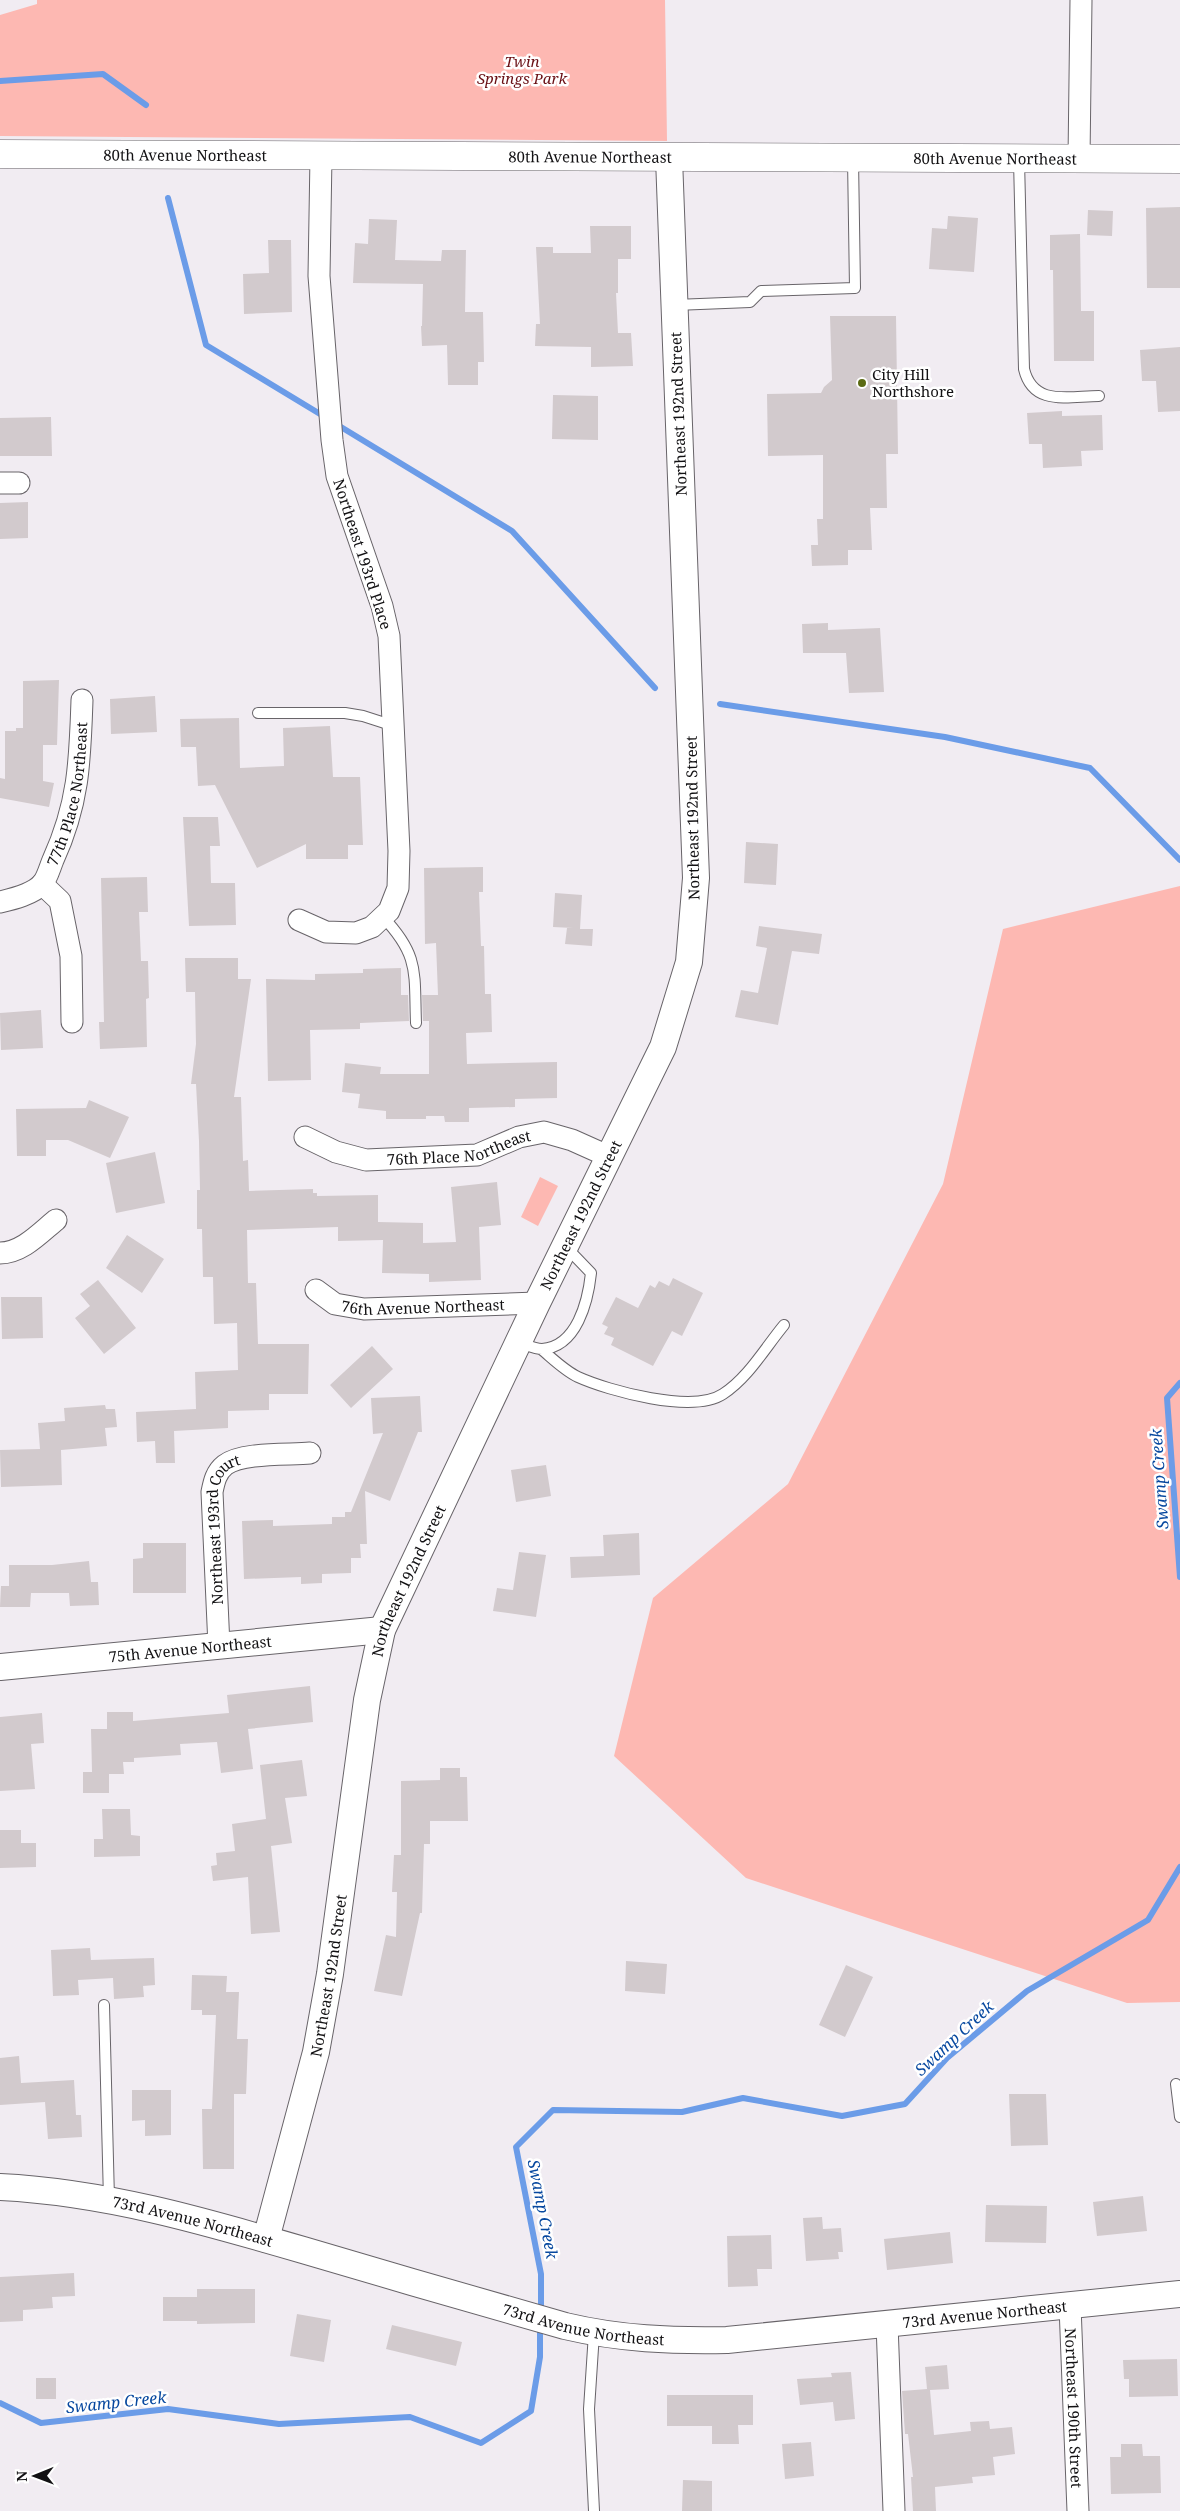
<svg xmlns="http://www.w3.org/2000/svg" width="1180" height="2511" font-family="'Noto Serif',serif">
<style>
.green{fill:#fdb8b2}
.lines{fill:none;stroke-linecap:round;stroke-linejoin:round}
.stream{stroke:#6b9ce8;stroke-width:6}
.building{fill:#d2cacd}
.service-casing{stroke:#686469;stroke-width:12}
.minor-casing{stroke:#686469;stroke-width:23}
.tertiary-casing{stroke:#686469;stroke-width:28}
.secondary-casing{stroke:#686469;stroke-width:29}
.service{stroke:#fff;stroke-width:10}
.minor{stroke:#fff;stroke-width:21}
.tertiary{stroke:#fff;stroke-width:26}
.secondary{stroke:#fff;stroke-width:28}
.poi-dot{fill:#5b6a13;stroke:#fff;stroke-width:2}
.labels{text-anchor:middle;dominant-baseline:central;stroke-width:5;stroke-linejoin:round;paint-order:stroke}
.park-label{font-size:15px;font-style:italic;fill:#690f14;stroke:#fff}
.street-label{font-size:15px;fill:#121113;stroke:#fff}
.poi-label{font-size:15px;fill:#121113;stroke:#fff;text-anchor:start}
.water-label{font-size:16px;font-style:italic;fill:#07489f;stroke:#fff}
</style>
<rect width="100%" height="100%" fill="#f1ecf2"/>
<path class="green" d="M37,0H665L667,141L0,136V15L37,4Z
M1180,886V2002L1127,2003L746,1878L614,1756L653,1598L788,1484L943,1184L1003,929Z
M540,1177L558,1186L538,1226L521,1217Z"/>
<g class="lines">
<path class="stream" d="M0,81L103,74L146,105
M168,198L206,345L325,417
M336,424L512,531L655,688
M720,704L945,737L1090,768L1180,860
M1180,1383L1167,1398L1180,1577
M541,2312V2274L516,2147L553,2110L682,2112L743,2098L842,2116L905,2104L947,2058L1027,1991L1148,1920L1180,1867
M0,2403L41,2423L168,2409L279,2424L410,2417L481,2443L531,2411L540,2357V2325"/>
</g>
<path class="building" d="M1180,207V288H1147L1146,208Z
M1088,210L1113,211L1112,236L1087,235Z
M948,216L978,218L974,272L929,269L932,228L947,229Z
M369,219L397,220L395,260L441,261L442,250H466L465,312H483L484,362H478V385H448L447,345L422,346L421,326H422L423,284L353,283L355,243L368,244Z
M590,226H631V259H618V293H616L618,333H631L633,366L591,367V347L535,346L536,324H540L536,247H553V253H591Z
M1080,234L1081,311H1094V361H1054L1053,270H1050V235Z
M268,240H291L292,312L244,314L243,274L269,273Z
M830,316H896L898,454H886L887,508H870L872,550H848V565L812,566L811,545H818L817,519H823V455L768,456L767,394L821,393L824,387L832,380Z
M1180,347V411L1158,412L1156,381H1142L1140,350Z
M553,395L598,396V440L552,439Z
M1062,411V416L1102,415L1103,450L1081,451L1082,466L1043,468L1042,444H1029L1027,413Z
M51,417L52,456H0V418Z
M28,502V538L0,539V503Z
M828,623V630L880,628L884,692L849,693L846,653H803L802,624Z
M59,680L57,745H43V781L54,783L49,807L0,798V778L5,779V731H16V728H23V681Z
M155,696L157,732L111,734L110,699Z
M239,718L240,768L284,766L283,728L330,726L333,777H360L363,845H348V859H306V844L257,868L215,785L198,786L196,747H181L180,719Z
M183,817H218L220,846H210L211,883H235L236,925L189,926Z
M746,842L778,844L776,885L744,883Z
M483,867V892H479L481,946H484L485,994H491L492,1032L466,1033L467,1064L557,1062V1098L515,1099V1107L469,1108V1122H445L444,1116H426V1119H386V1111L358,1108L360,1094L342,1092L345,1063L381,1067L380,1074H429V1021H423L422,995H438L436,943L425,944L424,868Z
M147,877L148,912H139L141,961H148L149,998L146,999L147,1047L100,1049L99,1022H104L101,878Z
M555,893L582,895L580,929H593L592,946L565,944L567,928H573L553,927Z
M759,926L822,934L819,954L792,951L778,1025L735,1017L741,990L758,993L767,948L756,946Z
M185,958H238V979H251L234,1097H241L243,1161L248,1160L249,1191L313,1189V1193H317V1196L378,1195V1222L423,1223V1243L456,1242L451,1187L497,1182L501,1225L479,1227L481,1280L429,1282V1274L382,1273L383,1240L338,1241V1227L247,1230L248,1283H256L258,1344H309L308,1394H269V1410L228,1411V1428L174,1431L175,1463H156L155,1441L137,1442L136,1412L196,1409L195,1372L238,1370L237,1323L214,1324L213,1277H203L202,1229H197V1190H200L199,1141L196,1084H191L196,1044L195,992H186Z
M401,968V995H408L409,1021L360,1023V1029L310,1030L311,1080L268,1081L266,979L315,980V974L363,973V969Z
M41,1010L43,1048L1,1050L0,1013Z
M89,1100L129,1117L110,1158L68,1140H46V1156H17L16,1109L86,1108Z
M155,1152L165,1203L116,1213L106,1163Z
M127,1235L164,1259L142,1293L106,1268Z
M673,1278L703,1293L682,1336L672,1331L653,1366L611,1345L614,1338L604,1334L608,1327L602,1324L616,1297L638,1308L650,1285L655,1288L659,1281L669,1286Z
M98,1280L136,1328L104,1354L75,1318L90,1306L80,1294Z
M1,1297H42L43,1338L2,1339Z
M372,1346L393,1369L351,1408L330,1385Z
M420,1396L422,1432H418L390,1501L365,1491L367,1544H360L361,1558H351V1573L322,1574V1583L301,1584V1577L244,1579L242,1521L273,1520V1526L332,1524V1517H345V1512H351L383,1433L373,1434L371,1398Z
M105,1405L106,1409H115L117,1427L105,1428L107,1446L61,1450L62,1485L1,1487L0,1450L40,1449L38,1423L65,1421L64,1408Z
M546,1465L551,1496L516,1502L511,1470Z
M639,1533L640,1575L571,1578L570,1557L604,1556L603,1535Z
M143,1543H186V1593H133V1559L143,1558Z
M519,1552L546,1555L536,1617L493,1611L497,1588L513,1590Z
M89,1561L91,1582H98L99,1605L70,1606L69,1593H31L30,1607H0L1,1586H9V1565H52Z
M310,1686L313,1722L248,1729L253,1769L221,1773L217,1742L180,1744L181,1755L134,1758V1762H123L124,1774H109V1793H83V1772H92L91,1729H107V1712H133V1721L229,1713L227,1695Z
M42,1713L44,1743L31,1744L35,1789L0,1791V1717Z
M302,1760L307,1796L285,1798L292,1843L271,1846L280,1932L251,1934L248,1877L213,1881L211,1866L217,1865L216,1853L235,1851L232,1824L266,1819L260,1765Z
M440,1768H460V1777H467L468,1821H430V1844H424L422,1913H420L402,1996L374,1991L386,1935L396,1937L397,1892H392L394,1855H401V1781L440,1780Z
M102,1809H130L131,1835L140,1836V1856L94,1857V1839H103Z
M0,1830H21V1843H36V1867L0,1868Z
M90,1948L91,1960L154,1958L155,1985L143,1986L144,1997L114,1999L113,1978L78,1980L79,1995L53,1996L51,1950Z
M626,1961L667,1964L665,1994L625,1991Z
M846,1965L873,1977L845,2037L819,2025Z
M192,1975L227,1976L226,1992H239L237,2039H248L246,2094H234V2169H203L202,2109H212L216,2015H202V2010H191Z
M19,2056L21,2083L74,2080L76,2115H81L82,2137L48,2139L45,2102L0,2105V2058Z
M132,2090H171V2135L145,2136V2120L132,2121Z
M1009,2094H1046L1048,2145L1011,2146Z
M1143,2196L1147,2231L1097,2236L1093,2202Z
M986,2205L1047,2206L1046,2243L985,2242Z
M822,2217L823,2229L841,2228L843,2252H838L839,2259L806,2261L803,2218Z
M950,2232L953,2263L887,2270L884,2239Z
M771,2235L772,2269H757L758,2286L728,2287L727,2236Z
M74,2273L75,2296L52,2297L53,2308L23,2310V2321L0,2322V2277Z
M197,2289H255V2323L197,2324V2321H163V2297H197Z
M297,2314L331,2320L324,2362L290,2356Z
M392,2325L462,2342L456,2366L386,2349Z
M1177,2359L1178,2396L1129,2397V2379H1124L1123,2360Z
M947,2365L949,2389L930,2390L934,2435L971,2431L970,2422L989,2421L990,2429L1012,2427L1015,2454L993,2457L995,2475L972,2477L973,2483L935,2487L936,2511H913L911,2477H913L908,2434H905L902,2391L927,2389L925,2367Z
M851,2372L855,2419L835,2421L833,2402L800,2405L797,2379L832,2377L831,2373Z
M36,2378H56V2399H36Z
M667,2395H753V2425H738L739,2444H712V2426H667Z
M811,2442L814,2476L785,2479L782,2444Z
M1121,2444H1142L1143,2456H1160L1161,2493L1111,2494L1110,2457H1121Z
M683,2480L712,2481V2511H682Z"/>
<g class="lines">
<defs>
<path id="service" d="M1019,160L1024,369C1033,407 1069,396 1099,396
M675,305L750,302L761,291L855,288L853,159
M258,713H345L363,716L394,726
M383,917C420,956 414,973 416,1023
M519,1343C526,1345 535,1349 542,1349C577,1347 588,1301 591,1273L566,1247
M541,1349C552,1358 565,1371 578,1377C609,1391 693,1414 723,1394C748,1378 765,1348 784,1325
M104,2005L109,2199
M1176,2084L1180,2117
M594,2511L589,2409L594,2333"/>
<g id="minor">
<path d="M1079,159L1081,0"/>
<path d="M0,483H19"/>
<path d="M42,884L60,901L71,956L72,1022"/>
<path id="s1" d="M0,902C13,899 33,894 42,884C47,879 50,867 53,860C79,803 80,761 82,700"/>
<path d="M299,920L326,932L356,933L372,927L389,911L398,888L399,851L389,636L382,606L337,476L332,440L319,276L321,156"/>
<path id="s2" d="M305,1137L336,1152L366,1160L477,1155L519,1137L544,1132L572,1140L610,1157"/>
<path d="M0,1253C22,1253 40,1233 56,1220"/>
<path id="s3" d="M316,1290L335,1304L364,1309L537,1303"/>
<path id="s4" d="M219,1646L212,1492C214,1482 216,1472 225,1465C242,1452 289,1455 310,1453"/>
<path id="s5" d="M1070,2306L1078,2511"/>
<path d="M887,2324L894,2511"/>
</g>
<g id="tertiary">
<path id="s6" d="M0,1667L382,1630"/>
<path id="s7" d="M0,2187C104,2192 204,2221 303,2250C390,2276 478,2301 565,2326C620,2339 671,2341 727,2340L1180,2294"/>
<path id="s8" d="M266,2239L316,2052L330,1974L367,1700L382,1630L537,1303L663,1047L689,962L696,878L669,158"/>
</g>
<g id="secondary">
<path id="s9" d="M0,154L1180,159"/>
</g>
</defs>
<use href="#service" class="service-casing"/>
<use href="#minor" class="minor-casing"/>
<use href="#tertiary" class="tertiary-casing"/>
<use href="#secondary" class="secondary-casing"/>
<use href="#service" class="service"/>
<use href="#minor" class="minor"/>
<use href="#tertiary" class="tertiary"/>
<use href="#secondary" class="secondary"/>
</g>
<circle class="poi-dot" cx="862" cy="383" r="5"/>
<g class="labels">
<g class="park-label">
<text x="522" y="61">Twin<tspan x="522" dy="17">Springs Park</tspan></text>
</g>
<g class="street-label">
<text stroke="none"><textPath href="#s9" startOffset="185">80th Avenue Northeast</textPath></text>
<text stroke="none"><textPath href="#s9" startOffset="590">80th Avenue Northeast</textPath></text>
<text stroke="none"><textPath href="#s9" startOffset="995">80th Avenue Northeast</textPath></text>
<text transform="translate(678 414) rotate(-92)">Northeast 192nd Street</text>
<text transform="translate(363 554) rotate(72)">Northeast 193rd Place</text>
<text stroke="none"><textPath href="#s1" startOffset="141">77th Place Northeast</textPath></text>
<text transform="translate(692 818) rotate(-91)">Northeast 192nd Street</text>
<text stroke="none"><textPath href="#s2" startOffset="160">76th Place Northeast</textPath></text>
<text stroke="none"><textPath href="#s8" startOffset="1081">Northeast 192nd Street</textPath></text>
<text stroke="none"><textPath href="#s3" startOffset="112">76th Avenue Northeast</textPath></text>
<text stroke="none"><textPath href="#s4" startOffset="121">Northeast 193rd Court</textPath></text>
<text stroke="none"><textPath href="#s8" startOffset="676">Northeast 192nd Street</textPath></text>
<text stroke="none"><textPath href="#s6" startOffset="191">75th Avenue Northeast</textPath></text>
<text stroke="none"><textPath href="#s8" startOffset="271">Northeast 192nd Street</textPath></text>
<text stroke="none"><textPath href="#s7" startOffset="196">73rd Avenue Northeast</textPath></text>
<text stroke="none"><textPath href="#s7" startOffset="1005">73rd Avenue Northeast</textPath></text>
<text stroke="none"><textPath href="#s7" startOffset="601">73rd Avenue Northeast</textPath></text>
<text stroke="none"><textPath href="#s5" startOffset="102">Northeast 190th Street</textPath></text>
</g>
<g class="poi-label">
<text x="872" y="374">City Hill<tspan x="872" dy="17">Northshore</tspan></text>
</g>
<g class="water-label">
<text transform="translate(1159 1479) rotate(-94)">Swamp Creek</text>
<text transform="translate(954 2038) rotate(-43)">Swamp Creek</text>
<text transform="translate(543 2209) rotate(79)">Swamp Creek</text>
<text transform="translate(116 2402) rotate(-6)">Swamp Creek</text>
</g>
</g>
<g transform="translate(35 2476) rotate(269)" stroke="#ffffff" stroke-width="4" paint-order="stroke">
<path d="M0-4L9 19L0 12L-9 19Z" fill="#121113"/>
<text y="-8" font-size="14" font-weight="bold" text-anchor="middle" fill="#121113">N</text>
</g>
</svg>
